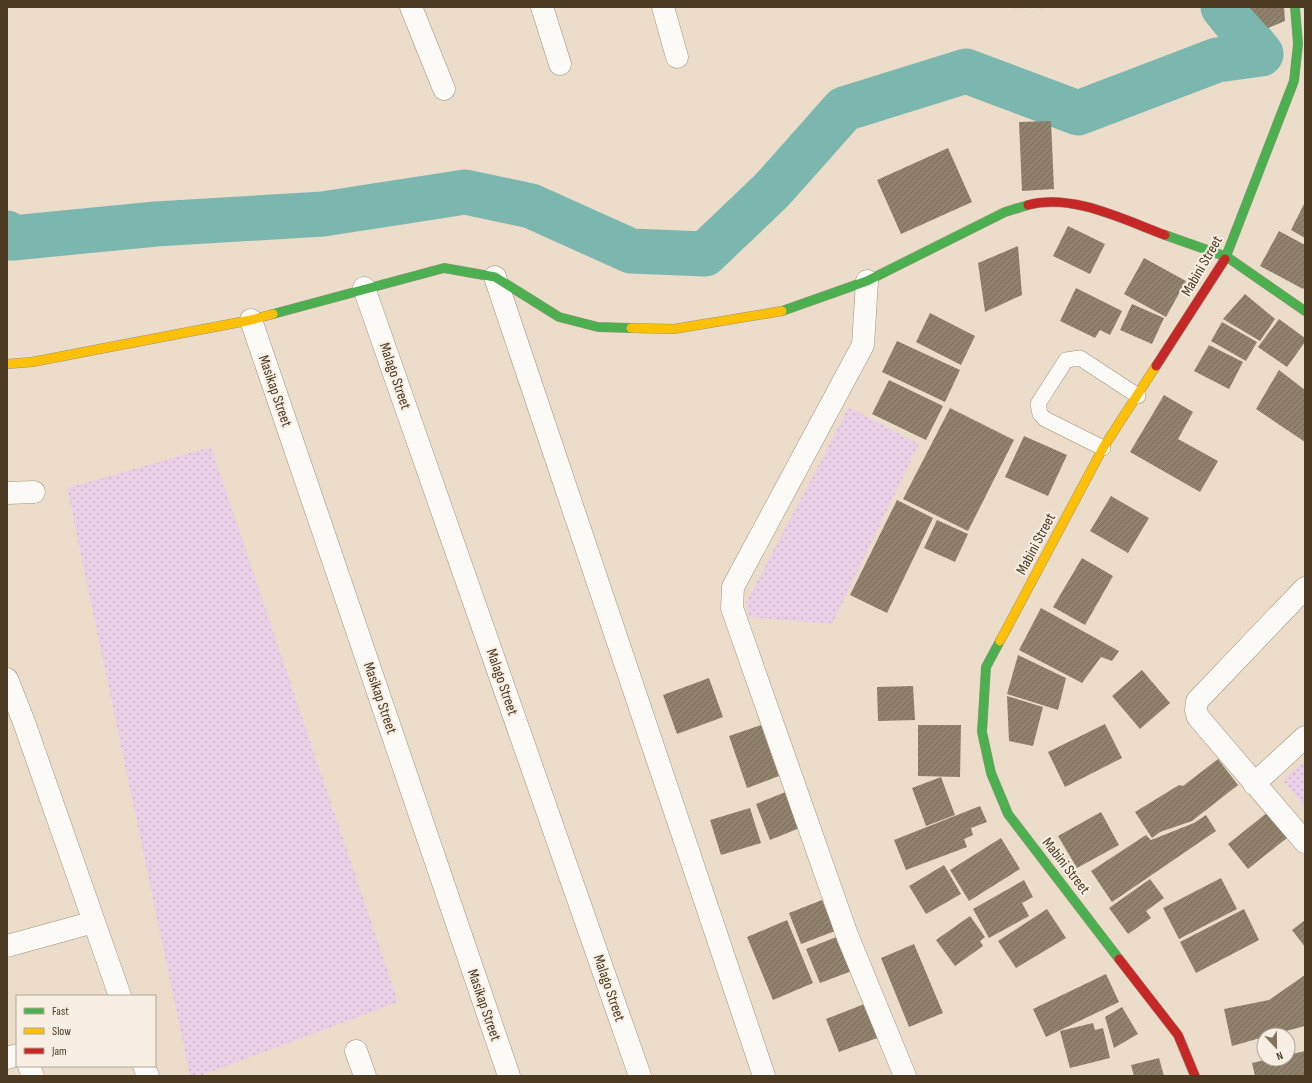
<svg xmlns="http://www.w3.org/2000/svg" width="1312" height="1083" font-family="'Sofia Sans Condensed',sans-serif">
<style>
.grass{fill:url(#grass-dots)}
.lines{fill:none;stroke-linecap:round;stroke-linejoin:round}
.river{stroke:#7bb6af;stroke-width:45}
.building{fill:url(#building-hatch)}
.lane-casing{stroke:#9f917c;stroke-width:16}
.street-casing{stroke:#9f917c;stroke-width:23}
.fast-casing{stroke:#9f917c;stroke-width:10}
.slow-casing{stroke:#9f917c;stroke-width:10}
.jam-casing{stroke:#9f917c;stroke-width:10}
.path{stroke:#dad5cf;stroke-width:2.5;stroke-dasharray:1 3;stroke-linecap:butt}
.lane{stroke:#fcfaf7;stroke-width:15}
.street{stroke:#fcfaf7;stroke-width:22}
.fast{stroke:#4caf50;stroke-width:9}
.slow{stroke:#ffc107;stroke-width:9}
.jam{stroke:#c62828;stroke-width:9}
.labels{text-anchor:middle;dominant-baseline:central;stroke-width:4;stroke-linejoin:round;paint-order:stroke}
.street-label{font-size:15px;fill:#4b3921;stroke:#f8efe4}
</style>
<defs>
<pattern id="grass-dots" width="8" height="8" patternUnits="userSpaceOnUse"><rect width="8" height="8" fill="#ead0e6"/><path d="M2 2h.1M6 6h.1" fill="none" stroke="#cab3c5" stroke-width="1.8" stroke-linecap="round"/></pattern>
<pattern id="building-hatch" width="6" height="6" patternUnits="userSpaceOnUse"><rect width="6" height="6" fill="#90826c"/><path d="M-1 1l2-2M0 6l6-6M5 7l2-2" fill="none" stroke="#786b58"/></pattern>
</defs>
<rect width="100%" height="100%" fill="#ecddca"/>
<path class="grass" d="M849,407L919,444L832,624L748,617L746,603Z
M211,447L398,1002L200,1076H190L67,488Z
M1305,761V808L1283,780Z"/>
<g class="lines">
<path class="river" d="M7,233L13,238L156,224L323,214L465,192L531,206L631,251L705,254L772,190L844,109L966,71L1078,113L1217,60L1261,54L1223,7"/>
</g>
<path class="building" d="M1249,7H1284L1285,21L1268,28Z
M1051,121L1054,189L1022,191L1019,122Z
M948,148L972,202L901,234L877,180Z
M1305,202V238L1291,230Z
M1068,226L1105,244L1090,274L1053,256Z
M1279,231L1305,245V285L1303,289L1260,266Z
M1018,246L1022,295L985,312L978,263Z
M1144,258L1186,281L1166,317L1124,294Z
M1076,288L1122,311L1110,335L1100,330L1095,338L1060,321Z
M1245,294L1275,319L1260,341L1223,319Z
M1132,304L1164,318L1152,344L1120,330Z
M930,313L975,336L961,365L916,342Z
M1279,319L1305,338V342L1287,367L1258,347Z
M1222,322L1257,342L1246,361L1211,341Z
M897,341L960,370L945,402L882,372Z
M1209,345L1243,362L1229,389L1194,371Z
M1279,370L1305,390V442L1256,409Z
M889,380L943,406L926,440L872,414Z
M1164,395L1193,412L1178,439L1218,461L1200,492L1130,452Z
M950,408L1014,440L968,531L903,499Z
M1024,436L1067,455L1048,496L1005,477Z
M1111,496L1149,518L1128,553L1090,531Z
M897,500L933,518L887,613L850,595Z
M937,520L968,534L955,562L924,548Z
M1082,558L1113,576L1085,625L1053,607Z
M1041,608L1119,651L1112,661L1101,657L1082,683L1019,650Z
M1018,655L1066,678L1058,710L1007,694Z
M1142,670L1170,703L1140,729L1112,696Z
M709,678L723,717L677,734L663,695Z
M913,686L915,720L878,721L877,687Z
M1007,696L1043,707L1033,746L1009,741Z
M1105,724L1122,758L1065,787L1048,752Z
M761,725L779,776L747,788L729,736Z
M918,725H961L960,777L918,776Z
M1218,759L1238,785L1192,821L1160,832L1152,838L1135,812L1179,785L1183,786Z
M941,777L955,815L926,826L912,788Z
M788,791L802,827L770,840L756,804Z
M980,806L987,822L971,828L973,835L964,839L967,847L906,870L894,840Z
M750,808L761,843L721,855L710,820Z
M1101,812L1119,845L1077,868L1058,836Z
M1268,812L1288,837L1248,869L1228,844Z
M1206,815L1216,831L1112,902L1091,871L1146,835L1151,840L1194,823Z
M1001,838L1020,869L969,901L950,870Z
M944,865L961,894L926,914L909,886Z
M1221,878L1237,909L1179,939L1163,908Z
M1150,879L1164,898L1146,911L1151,918L1128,934L1109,908Z
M1024,880L1033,897L1022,903L1029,916L989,938L973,909Z
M822,900L835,931L801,944L789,913Z
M1047,909L1066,938L1016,968L998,941Z
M1244,909L1259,940L1196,973L1180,942Z
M970,916L985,937L980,941L983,946L955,966L936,940Z
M787,920L813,983L773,1000L747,937Z
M1305,920V947L1292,930Z
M844,934L857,969L820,983L806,949Z
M914,944L943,1013L909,1027L881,958Z
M1106,974L1119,1002L1046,1037L1033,1009Z
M1305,975V1026L1271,1035H1264V1037L1232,1046L1224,1009L1269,1000Z
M867,1003L880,1037L839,1052L826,1019Z
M1122,1007L1138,1034L1114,1048L1105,1017Z
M1093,1023L1095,1030L1103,1028L1110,1058L1070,1068L1060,1031Z
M1305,1051V1076H1255L1252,1063L1269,1059H1288V1055Z
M1159,1058L1164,1076H1134L1131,1065Z"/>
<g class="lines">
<defs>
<path id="lane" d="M1103,448L1045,419L1040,414L1038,404L1066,360L1080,358L1138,396"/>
<path id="street" d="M411,7L444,89
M542,7L560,64
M663,7L677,57
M495,277L764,1076
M867,281L863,345L733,587L732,608L847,935L905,1076
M364,288L640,1076
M251,320L509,1076
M7,493L34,492
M1305,588L1197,701L1196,710L1198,717L1305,842
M7,679L24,722L120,996
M1254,784L1305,737
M7,946L94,922
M356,1051L365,1076
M7,1058L17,1055
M29,1066L33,1076
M144,1066L148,1076"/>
<path id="fast" d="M1165,235L1227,257L1305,311
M1225,259L1294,81L1298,44L1295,7
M782,311L867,281L1005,212L1028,205
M273,314L444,268L495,277L559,317L598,327L631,328
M1000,641L986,667L982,732L991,773L1008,814L1119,959"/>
<path id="slow" d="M631,328L674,329L782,311
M7,364L32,362L251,320L273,314
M1000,641L1103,448L1156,366"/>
<path id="jam" d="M1028,205C1072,193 1124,220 1165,235
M1156,366L1225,259
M1119,959L1178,1035L1195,1076"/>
</defs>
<use href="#lane" class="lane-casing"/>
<use href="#street" class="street-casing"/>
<use href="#fast" class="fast-casing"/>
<use href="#slow" class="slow-casing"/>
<use href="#jam" class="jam-casing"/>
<path class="path" d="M1006,7L1030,13L1044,7"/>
<use href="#lane" class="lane"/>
<use href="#street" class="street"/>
<use href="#fast" class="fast"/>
<use href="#slow" class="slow"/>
<use href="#jam" class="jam"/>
</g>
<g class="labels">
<g class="street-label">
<text transform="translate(1202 266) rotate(-60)">Mabini Street</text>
<text transform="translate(395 376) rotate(71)">Malago Street</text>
<text transform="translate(275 391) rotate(71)">Masikap Street</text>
<text transform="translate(1036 544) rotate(-62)">Mabini Street</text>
<text transform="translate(502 682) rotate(71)">Malago Street</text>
<text transform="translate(380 698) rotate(71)">Masikap Street</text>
<text transform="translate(1066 866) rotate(52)">Mabini Street</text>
<text transform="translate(609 988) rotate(71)">Malago Street</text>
<text transform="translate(484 1005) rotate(71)">Masikap Street</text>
</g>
</g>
<rect width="1312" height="1083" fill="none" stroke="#4b3921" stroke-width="16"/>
<rect x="16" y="995" width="140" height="72" fill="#f8efe4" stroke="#b3a696"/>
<rect x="24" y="1008" width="20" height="6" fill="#4caf50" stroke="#b3a696"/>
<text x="52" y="1015" font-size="12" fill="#4b3921">Fast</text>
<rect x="24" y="1028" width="20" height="6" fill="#ffc107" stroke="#b3a696"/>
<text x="52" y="1035" font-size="12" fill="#4b3921">Slow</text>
<rect x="24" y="1048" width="20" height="6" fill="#c62828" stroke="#b3a696"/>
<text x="52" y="1055" font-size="12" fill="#4b3921">Jam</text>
<g transform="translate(1276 1047) rotate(158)"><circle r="19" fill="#f8efe4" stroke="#b3a696"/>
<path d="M0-3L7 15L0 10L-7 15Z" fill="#83725c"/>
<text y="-6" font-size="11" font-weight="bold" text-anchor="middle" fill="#4b3921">N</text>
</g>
</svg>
